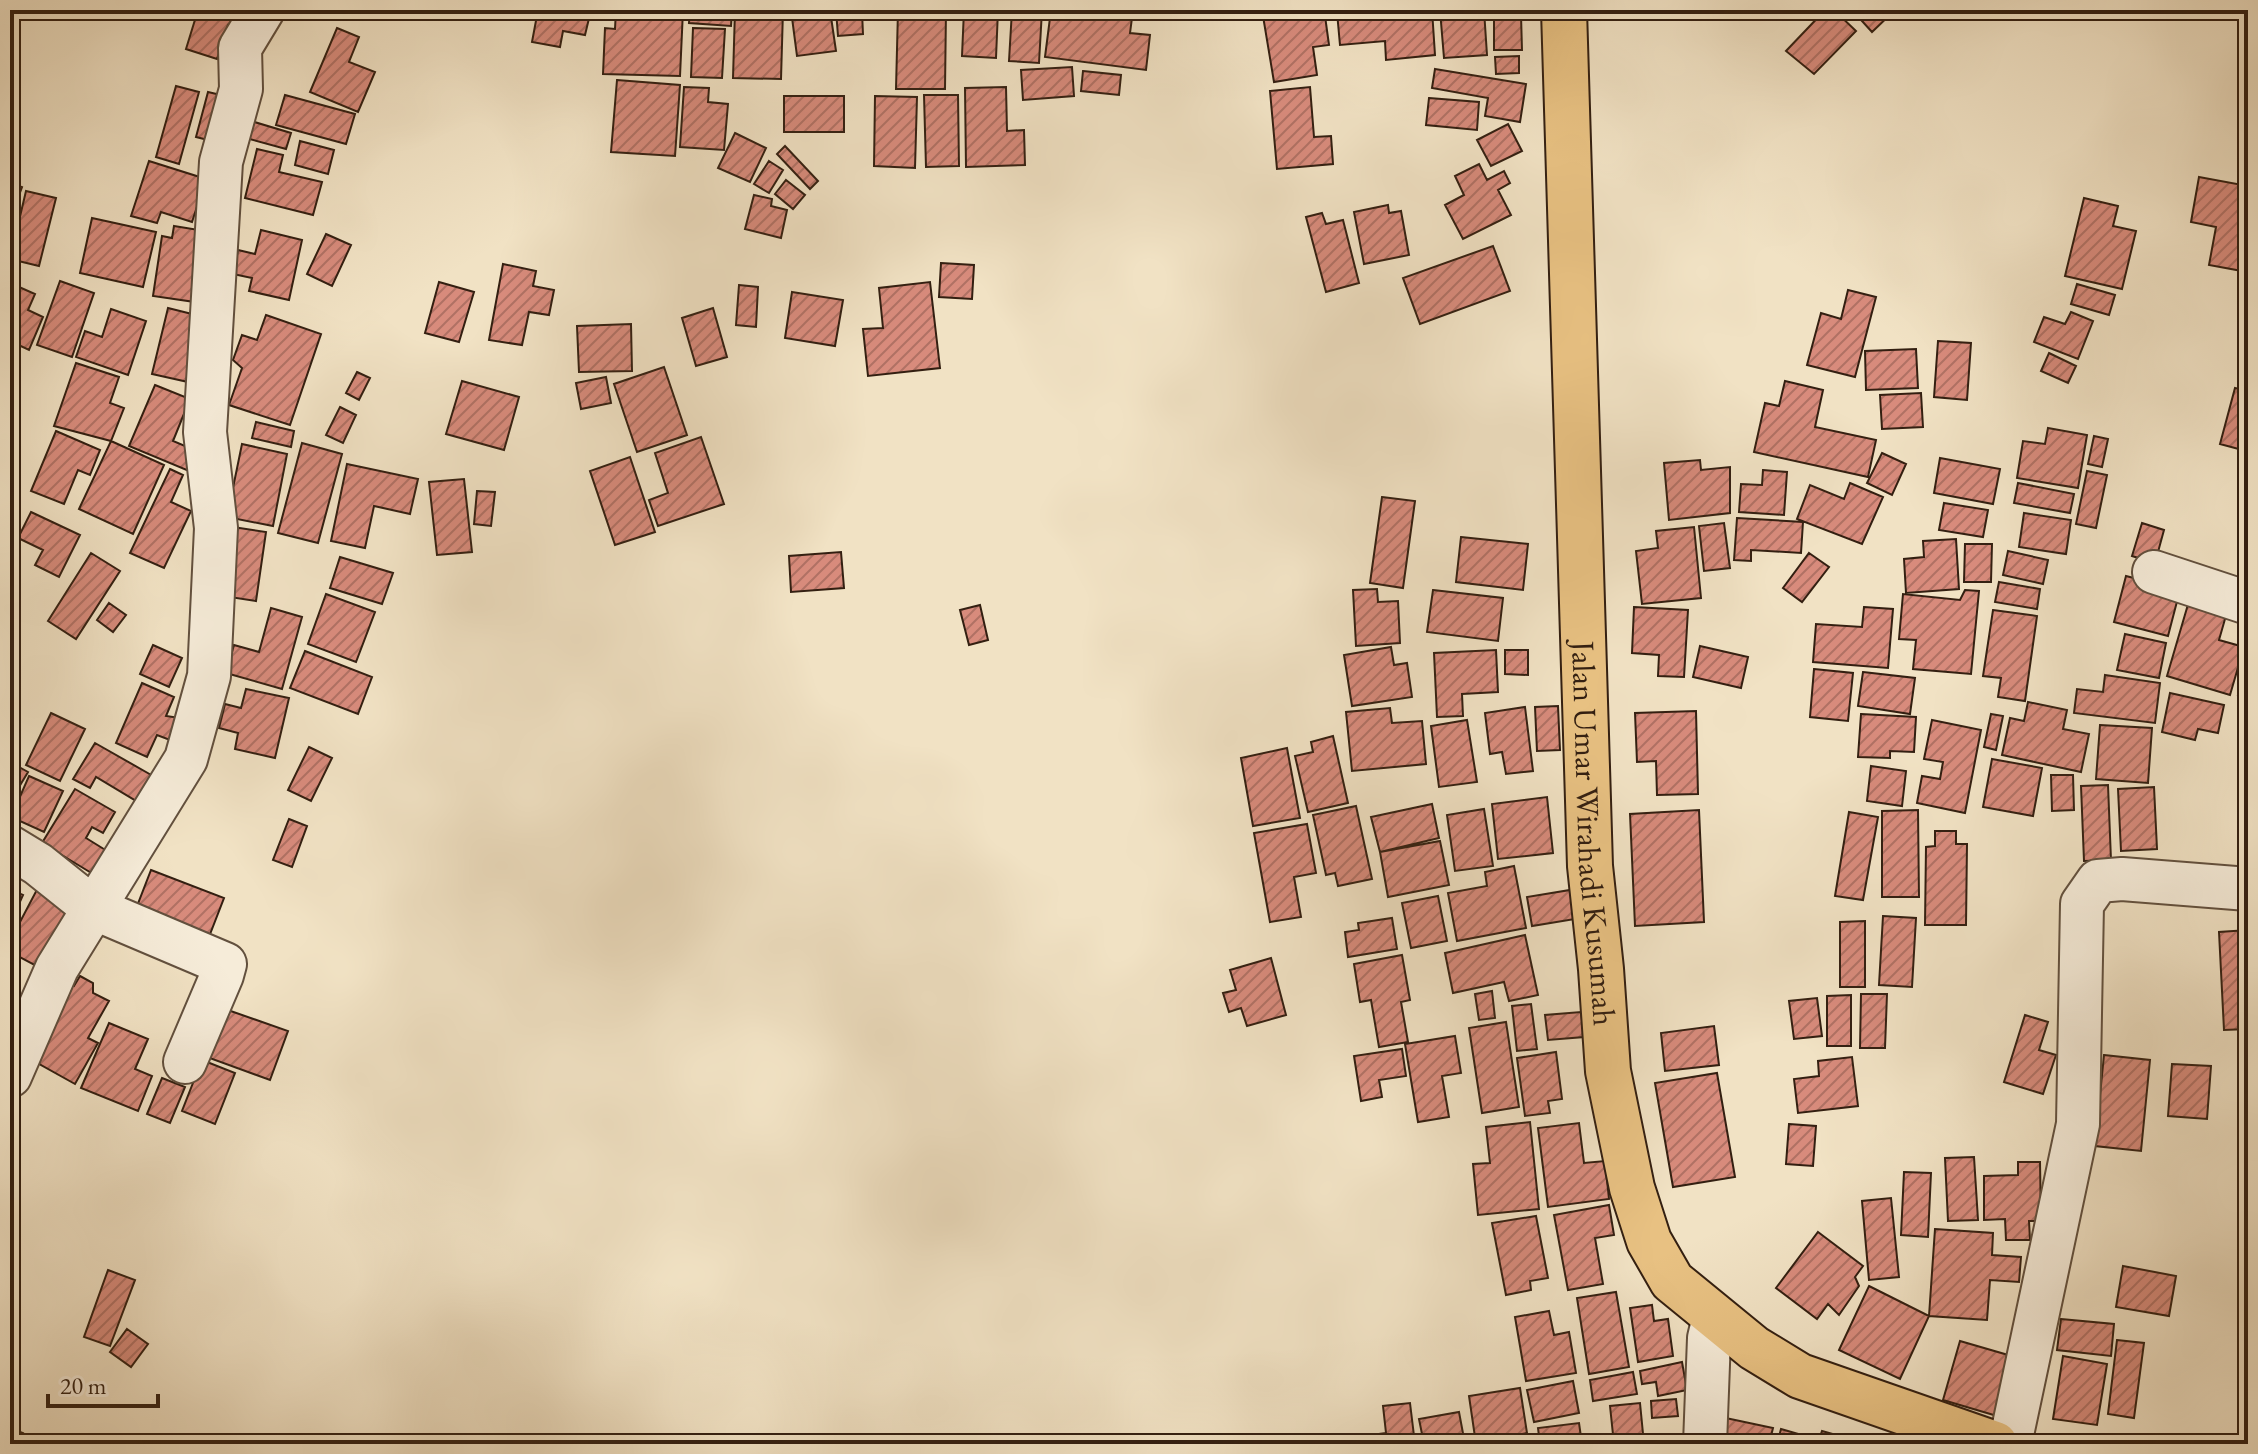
<svg xmlns="http://www.w3.org/2000/svg" width="2258" height="1454" font-family="'EB Garamond',serif">
<style>
.building{fill:url(#building-hatch);stroke:#331f11;stroke-width:2}
.lines{fill:none;stroke-linecap:round;stroke-linejoin:round}
.street-casing{stroke:#62503e;stroke-width:46}
.primary-casing{stroke:#331f11;stroke-width:48}
.street{stroke:#f6ecd9;stroke-width:42}
.primary{stroke:#e8c182;stroke-width:44}
.labels{text-anchor:middle;dominant-baseline:central;stroke-width:6;stroke-linejoin:round;paint-order:stroke}
.street-label{font-size:32px;fill:#331f11;stroke:#f6ecd9}
</style>
<defs>
<pattern id="building-hatch" width="6" height="6" patternUnits="userSpaceOnUse" patternTransform="scale(2)"><rect width="6" height="6" fill="#d88b7c"/><path d="M-1 1l2-2M0 6l6-6M5 7l2-2" fill="none" stroke="#b07164"/></pattern>
</defs>
<rect width="100%" height="100%" fill="#f1e2c4"/>
<filter id="stains"><feTurbulence type="fractalNoise" baseFrequency=".0025" numOctaves="4"/><feColorMatrix values="0 0 0 0 .2 0 0 0 0 .09 0 0 0 0 .02 0 0 0 .5 -.17"/></filter>
<radialGradient id="worn" r=".72"><stop offset=".6" stop-color="#630" stop-opacity="0"/><stop offset="1" stop-color="#630" stop-opacity=".3"/></radialGradient>
<path class="building" d="M198,10H250L244,29L228,25L217,59L186,49Z
M538,10H591L585,35L563,31L560,47L532,42Z
M616,10H683L680,76L603,74L605,28L615,29Z
M690,10H732L731,26L689,23Z
M735,10H783L781,79L733,78Z
M791,10H830L836,51L797,56Z
M836,10H886L862,12L863,34L838,36Z
M898,10H946L945,89H896Z
M964,10H998L996,58L962,56Z
M1012,10H1042L1039,63L1009,61Z
M1051,10H1133L1130,33L1150,35L1146,70L1045,57Z
M1262,10H1306L1308,19L1325,16L1329,45L1313,47L1317,75L1274,82Z
M1360,10H1432L1435,55L1386,60L1385,41L1340,45L1337,12Z
M1440,10H1484L1487,55L1444,58Z
M1825,10H1834L1856,31L1814,74L1786,51Z
M1852,10H1895L1872,32Z
M1494,15H1521L1522,50H1494Z
M337,28L359,37L349,62L375,72L358,112L310,92Z
M693,28L725,29L722,78L691,77Z
M1519,56V73L1496,74L1495,57Z
M1072,67L1074,96L1023,100L1021,70Z
M1435,69L1526,84L1520,122L1485,116L1488,98L1432,88Z
M1083,71L1121,75L1119,95L1081,91Z
M617,80L680,85L675,156L611,152Z
M176,86L199,92L179,164L156,157Z
M684,87L709,88L708,102L728,104L724,150L680,147Z
M1006,87L1007,131L1024,130L1025,165L966,167L965,88Z
M1310,87L1314,137L1331,136L1333,164L1277,169L1270,91Z
M208,92L225,96L212,141L196,137Z
M285,95L355,114L346,144L276,125Z
M924,95H958L959,166L926,167Z
M784,96H844V132H784Z
M875,96L917,97L915,168L874,166Z
M1429,98L1479,102L1477,130L1426,125Z
M251,121L291,133L286,149L246,138Z
M1508,124L1522,151L1491,166L1477,140Z
M735,133L766,148L750,182L718,168Z
M300,141L334,150L328,174L295,165Z
M785,146L818,181L810,189L777,154Z
M257,149L283,155L279,172L322,182L313,215L245,198Z
M149,161L206,179L192,222L161,212L157,223L131,216Z
M769,161L783,170L769,193L754,184Z
M1479,164L1487,180L1504,171L1510,183L1498,190L1511,215L1463,239L1445,205L1464,195L1455,176Z
M2199,177L2248,186V237L2242,271L2209,265L2216,227L2191,222Z
M786,180L805,195L793,209L775,194Z
M10,183L22,187L11,217H10Z
M26,191L56,198L39,266L10,259Z
M754,195L772,199L771,206L787,210L781,238L745,229Z
M2084,198L2118,206L2113,226L2136,231L2122,289L2065,276Z
M1388,205L1389,213L1401,211L1409,255L1364,264L1354,212Z
M1322,213L1326,224L1343,220L1359,283L1326,292L1306,217Z
M92,218L156,232L143,287L80,273Z
M174,226L205,231L195,302L153,296L162,236L172,238Z
M261,230L302,240L289,300L249,291L252,278L233,274L238,250L255,254Z
M326,234L351,245L332,286L307,274Z
M1493,246L1510,291L1420,324L1403,278Z
M941,263L974,265L972,299L939,297Z
M503,264L536,271L533,286L554,290L549,315L529,312L522,345L489,340Z
M60,281L94,293L72,357L37,345Z
M439,282L474,292L459,342L425,333Z
M930,282L940,368L868,376L863,329L883,328L879,288Z
M10,283L35,294L28,310L43,317L29,350L10,341Z
M2077,284L2115,295L2109,315L2071,304Z
M739,285L758,287L756,327L736,325Z
M1848,290L1876,297L1855,377L1807,365L1821,313L1841,319Z
M792,292L843,300L835,346L785,338Z
M168,308L204,317L188,382L152,374Z
M713,308L727,357L696,366L682,318Z
M111,309L146,321L128,375L76,357L85,331L102,337Z
M2071,312L2093,321L2078,359L2034,342L2044,317L2065,324Z
M266,315L321,334L290,425L229,405L242,368L233,360L242,335L257,340Z
M631,324L632,371L579,372L577,326Z
M1938,341L1971,343L1967,400L1934,397Z
M1916,349L1918,388L1866,390L1865,351Z
M2049,353L2076,366L2068,383L2041,371Z
M76,363L119,377L110,403L124,408L111,441L54,426Z
M664,367L687,435L637,452L614,384Z
M357,372L370,378L359,400L346,393Z
M606,377L611,403L581,409L576,383Z
M462,381L519,397L504,450L446,434Z
M1785,381L1823,390L1815,427L1876,440L1868,477L1754,452L1765,403L1779,406Z
M155,385L190,399L173,441L197,451L189,471L129,446Z
M2235,388L2248,391L2246,451L2220,444Z
M1921,393L1923,427L1882,429L1880,395Z
M340,407L356,415L343,443L326,435Z
M256,422L294,431L291,447L252,438Z
M2048,428L2087,435L2078,488L2017,478L2023,441L2045,444Z
M56,431L100,450L90,475L78,470L64,504L31,491Z
M2094,436L2108,439L2102,467L2088,464Z
M701,437L724,504L658,526L649,500L668,493L655,453Z
M111,441L164,465L133,534L79,509Z
M302,443L342,454L318,543L278,533Z
M242,444L287,454L273,526L227,517Z
M1882,453L1906,464L1892,495L1867,483Z
M630,457L655,532L615,545L590,471Z
M1940,458L2000,469L1993,504L1934,493Z
M1700,460L1701,470L1730,467V513L1669,520L1664,463Z
M347,464L418,479L410,514L374,506L365,548L331,541Z
M170,469L183,475L171,502L191,511L164,568L130,553Z
M1763,470L1787,472L1784,515L1739,512L1741,484L1762,485Z
M2087,471L2107,475L2096,528L2076,524Z
M464,479L472,552L437,555L429,482Z
M1850,483L1883,497L1862,544L1797,519L1810,485L1844,499Z
M2018,483L2074,494L2070,513L2014,503Z
M477,491L495,492L491,526L474,524Z
M1382,497L1415,501L1403,588L1370,583Z
M1944,503L1988,510L1983,537L1939,530Z
M31,512L80,535L59,577L35,565L43,550L18,538Z
M2024,513L2071,520L2066,554L2019,547Z
M1737,518L1803,522L1801,553L1751,550V561L1734,560Z
M1724,523L1730,568L1704,571L1699,526Z
M2142,523L2164,530L2155,563L2132,556Z
M233,527L266,532L256,601L223,596Z
M1694,527L1701,598L1642,604L1636,551L1658,548L1656,531Z
M1461,537L1528,544L1523,590L1456,582Z
M1956,539L1959,589L1906,593L1904,559L1924,557L1923,541Z
M1965,544H1992L1991,582H1964Z
M2008,551L2048,560L2043,584L2003,575Z
M841,552L844,588L791,592L789,556Z
M91,553L120,571L76,639L48,621Z
M1809,553L1829,567L1802,602L1783,588Z
M340,557L393,573L382,604L330,588Z
M2126,576L2180,590L2168,636L2114,622Z
M1999,582L2040,589L2037,609L1995,602Z
M1377,589L1378,602L1398,601L1400,643L1356,646L1353,590Z
M1433,590L1503,598L1498,641L1427,632Z
M1965,590L1979,591L1971,674L1913,669L1916,640L1899,639L1903,594L1960,600Z
M326,594L375,612L356,662L308,644Z
M2189,601L2227,612L2219,640L2244,647L2230,695L2167,676Z
M109,603L126,615L113,632L97,620Z
M980,605L988,640L969,645L960,610Z
M1634,607L1688,610L1684,677L1658,676L1659,655L1632,653Z
M1864,607L1893,609L1888,668L1813,662L1816,624L1862,627Z
M271,608L302,617L282,689L226,673L234,645L259,652Z
M1993,610L2037,616L2025,701L1998,697L2001,678L1983,676Z
M2125,634L2166,643L2159,678L2117,670Z
M153,645L182,658L169,687L140,674Z
M1700,646L1748,657L1741,688L1693,677Z
M1391,647L1394,665L1407,663L1412,697L1352,706L1344,655Z
M1496,650L1498,692L1462,694L1463,716L1437,717L1434,653Z
M1505,650H1528V675L1505,674Z
M305,651L372,677L358,714L290,688Z
M2248,657V698L2238,695Z
M1814,669L1853,673L1848,721L1810,717Z
M1863,672L1915,678L1910,714L1858,706Z
M2105,675L2160,683L2155,723L2074,713L2077,689L2103,692Z
M142,683L174,697L166,716L180,718L170,740L157,735L147,757L116,743Z
M246,689L289,698L275,758L235,749L238,733L219,728L225,704L241,708Z
M2170,693L2224,705L2218,733L2198,729L2195,740L2162,732Z
M2028,702L2067,710L2063,729L2089,734L2081,772L2002,755L2010,718L2024,721Z
M1558,706L1560,750L1537,751L1535,707Z
M1525,707L1533,771L1506,774L1502,752L1490,754L1485,713Z
M1390,708L1392,723L1422,721L1426,764L1352,771L1346,712Z
M1696,711L1698,794L1657,795L1656,761L1637,762L1635,713Z
M51,713L85,729L60,781L26,765Z
M1861,714L1916,717L1914,752L1890,751V758L1858,757Z
M1991,714L2003,716L1996,750L1984,747Z
M1467,720L1477,782L1439,787L1431,726Z
M1932,720L1981,730L1965,813L1917,803L1922,776L1940,779L1943,762L1924,759Z
M2100,725L2152,728L2148,783L2096,779Z
M1333,736L1348,803L1308,812L1295,756L1313,752L1311,742Z
M95,743L153,776L138,802L96,777L90,788L73,779Z
M309,747L332,758L311,801L288,790Z
M1287,748L1300,818L1253,826L1241,758Z
M1992,759L2042,768L2033,816L1983,807Z
M10,762L28,772L10,802Z
M1871,766L1906,771L1902,806L1867,801Z
M2051,775H2073L2074,810L2052,811Z
M29,776L63,791L44,832L11,817Z
M2108,785L2111,860L2084,861L2081,786Z
M2154,787L2157,849L2121,851L2118,789Z
M75,789L115,812L103,833L92,827L86,838L107,851L93,874L42,843Z
M1547,797L1553,853L1498,859L1492,804Z
M1432,804L1439,838L1380,852L1371,817Z
M1356,806L1372,879L1338,886L1335,873L1326,875L1313,815Z
M1484,809L1493,866L1455,871L1447,815Z
M1699,810L1704,922L1635,926L1630,814Z
M1918,810L1919,897H1882V811Z
M1849,812L1878,817L1863,900L1835,896Z
M289,819L307,826L292,867L273,860Z
M1307,824L1316,873L1294,877L1301,917L1270,922L1254,833Z
M1935,831H1956V844H1967L1966,925H1925L1926,847L1935,846Z
M1440,841L1449,885L1388,897L1380,852Z
M1514,866L1526,928L1457,941L1448,893L1487,886L1485,872Z
M151,870L224,898L207,942L134,914Z
M42,880L78,900L42,969L10,952V941Z
M1570,890L1575,919L1532,926L1527,897Z
M16,892L23,895L10,924V904Z
M1438,896L1447,941L1411,948L1402,903Z
M1883,916L1916,918L1912,987L1879,985Z
M1392,918L1397,949L1348,957L1345,932L1359,930L1358,923Z
M1865,921V987H1840V922Z
M2248,930V1029L2224,1030L2219,932Z
M1525,935L1538,995L1509,1001L1504,982L1453,993L1445,953Z
M1402,955L1410,1000L1401,1002L1408,1042L1379,1047L1371,1000L1360,1002L1354,964Z
M1271,958L1286,1015L1247,1026L1241,1008L1229,1012L1223,993L1236,990L1230,970Z
M80,976L93,983V993L109,1001L88,1038L98,1043L75,1084L25,1056L67,982L74,986Z
M1492,991L1495,1018L1479,1020L1475,994Z
M1861,994H1887L1885,1048H1860Z
M1851,995V1046H1827V996Z
M1817,998L1822,1036L1794,1039L1789,1001Z
M1531,1004L1537,1049L1517,1051L1512,1006Z
M222,1008L288,1031L270,1080L204,1056Z
M1581,1012L1584,1037L1548,1040L1545,1015Z
M2025,1015L2048,1022L2039,1050L2056,1055L2043,1094L2004,1082Z
M1506,1022L1519,1107L1482,1113L1469,1028Z
M109,1023L148,1039L135,1069L152,1076L138,1111L81,1088Z
M1714,1026L1719,1065L1665,1071L1661,1033Z
M1455,1036L1461,1073L1442,1076L1449,1117L1418,1122L1405,1044Z
M1402,1049L1406,1076L1379,1080L1382,1097L1361,1101L1354,1056Z
M1556,1052L1562,1099L1548,1101L1550,1113L1525,1116L1517,1058Z
M2104,1055L2150,1060L2141,1151L2095,1146Z
M1852,1057L1858,1106L1798,1113L1794,1079L1819,1076L1818,1061Z
M202,1060L235,1073L215,1124L182,1111Z
M2172,1064L2211,1066L2207,1119L2168,1116Z
M1717,1073L1735,1177L1673,1187L1655,1083Z
M162,1078L185,1087L170,1123L147,1114Z
M1530,1122L1539,1209L1478,1215L1473,1164L1490,1163L1486,1127Z
M1579,1123L1584,1163L1605,1161L1609,1199L1548,1207L1538,1128Z
M1789,1124L1816,1126L1813,1166L1786,1164Z
M1974,1157L1978,1220L1948,1221L1945,1158Z
M2018,1162H2040L2041,1221H2029L2030,1240H2006L2005,1219L1984,1220V1176L2018,1175Z
M1904,1172L1931,1173L1928,1237L1901,1235Z
M1891,1198L1899,1277L1869,1280L1862,1201Z
M1609,1205L1614,1235L1595,1238L1603,1284L1568,1290L1554,1215Z
M1536,1216L1548,1278L1530,1281L1531,1290L1506,1295L1492,1223Z
M1935,1229L1993,1233L1992,1255L2021,1257L2019,1282L1990,1280L1987,1320L1929,1316Z
M1818,1232L1863,1266L1855,1277L1859,1286L1839,1315L1828,1304L1817,1319L1776,1288Z
M2123,1266L2176,1276L2169,1316L2116,1307Z
M108,1270L135,1280L110,1346L84,1337Z
M1869,1286L1929,1316L1900,1379L1839,1350Z
M1616,1292L1629,1367L1589,1374L1577,1298Z
M1652,1305L1654,1321L1668,1319L1673,1356L1638,1362L1630,1308Z
M1549,1311L1554,1335L1569,1332L1576,1373L1526,1381L1515,1317Z
M2061,1319L2114,1324L2111,1356L2057,1350Z
M127,1329L148,1344L131,1367L110,1352Z
M2117,1340L2144,1343L2134,1418L2108,1414Z
M1960,1341L2015,1357L1997,1416L1943,1400Z
M2063,1356L2107,1364L2097,1425L2053,1419Z
M1682,1362L1687,1390L1658,1396L1656,1382L1642,1384L1640,1371Z
M1633,1372L1637,1394L1593,1401L1590,1380Z
M1573,1381L1579,1413L1534,1422L1527,1390Z
M1520,1388L1527,1433L1506,1437L1507,1444H1476L1469,1396Z
M1676,1399L1678,1416L1652,1418L1651,1401Z
M1410,1403L1415,1444H1357L1356,1437L1386,1433L1383,1406Z
M1640,1403L1644,1444H1614L1610,1406Z
M1459,1412L1465,1444H1424L1419,1419Z
M1721,1417L1773,1428L1769,1444H1716Z
M1579,1423L1582,1444H1540L1538,1428Z
M10,1428L23,1433L19,1444H10Z
M1781,1429L1819,1440L1822,1431L1868,1444H1777Z"/>
<g class="lines">
<defs>
<path id="street" d="M2154,572L2248,603
M10,847L38,864L93,908L225,964L222,975L185,1062
M10,1076L57,968L186,759L209,676L216,528L205,432L221,162L241,89L240,48L263,10
M1705,1444L1709,1338L1714,1317
M2010,1444L2078,1124L2082,904L2098,881L2122,879L2248,889"/>
<g id="primary">
<path id="s1" d="M1564,10L1590,866L1601,969L1608,1071L1632,1188L1649,1241L1672,1281L1754,1348L1800,1376L1995,1444"/>
</g>
</defs>
<use href="#street" class="street-casing"/>
<use href="#primary" class="primary-casing"/>
<use href="#street" class="street"/>
<use href="#primary" class="primary"/>
</g>
<g class="labels">
<g class="street-label">
<text stroke="none"><textPath href="#s1" startOffset="824">Jalan Umar Wirahadi Kusumah</textPath></text>
</g>
</g>
<rect width="2258" height="1454" fill="none" stroke="#f1e2c4" stroke-width="40"/>
<rect x="12" y="12" width="2234" height="1430" fill="none" stroke="#331f11" stroke-width="4"/>
<rect x="20" y="20" width="2218" height="1414" fill="none" stroke="#331f11" stroke-width="2"/>
<path d="M48 1394v12h110v-12" fill="none" stroke="#331f11" stroke-width="4"/>
<text x="60" y="1394" font-size="24" fill="#331f11" stroke="#f6ecd9" stroke-width="6" paint-order="stroke">20 m</text>
<rect width="100%" height="100%" filter="url(#stains)"/>
<rect width="100%" height="100%" fill="url(#worn)"/>
</svg>
